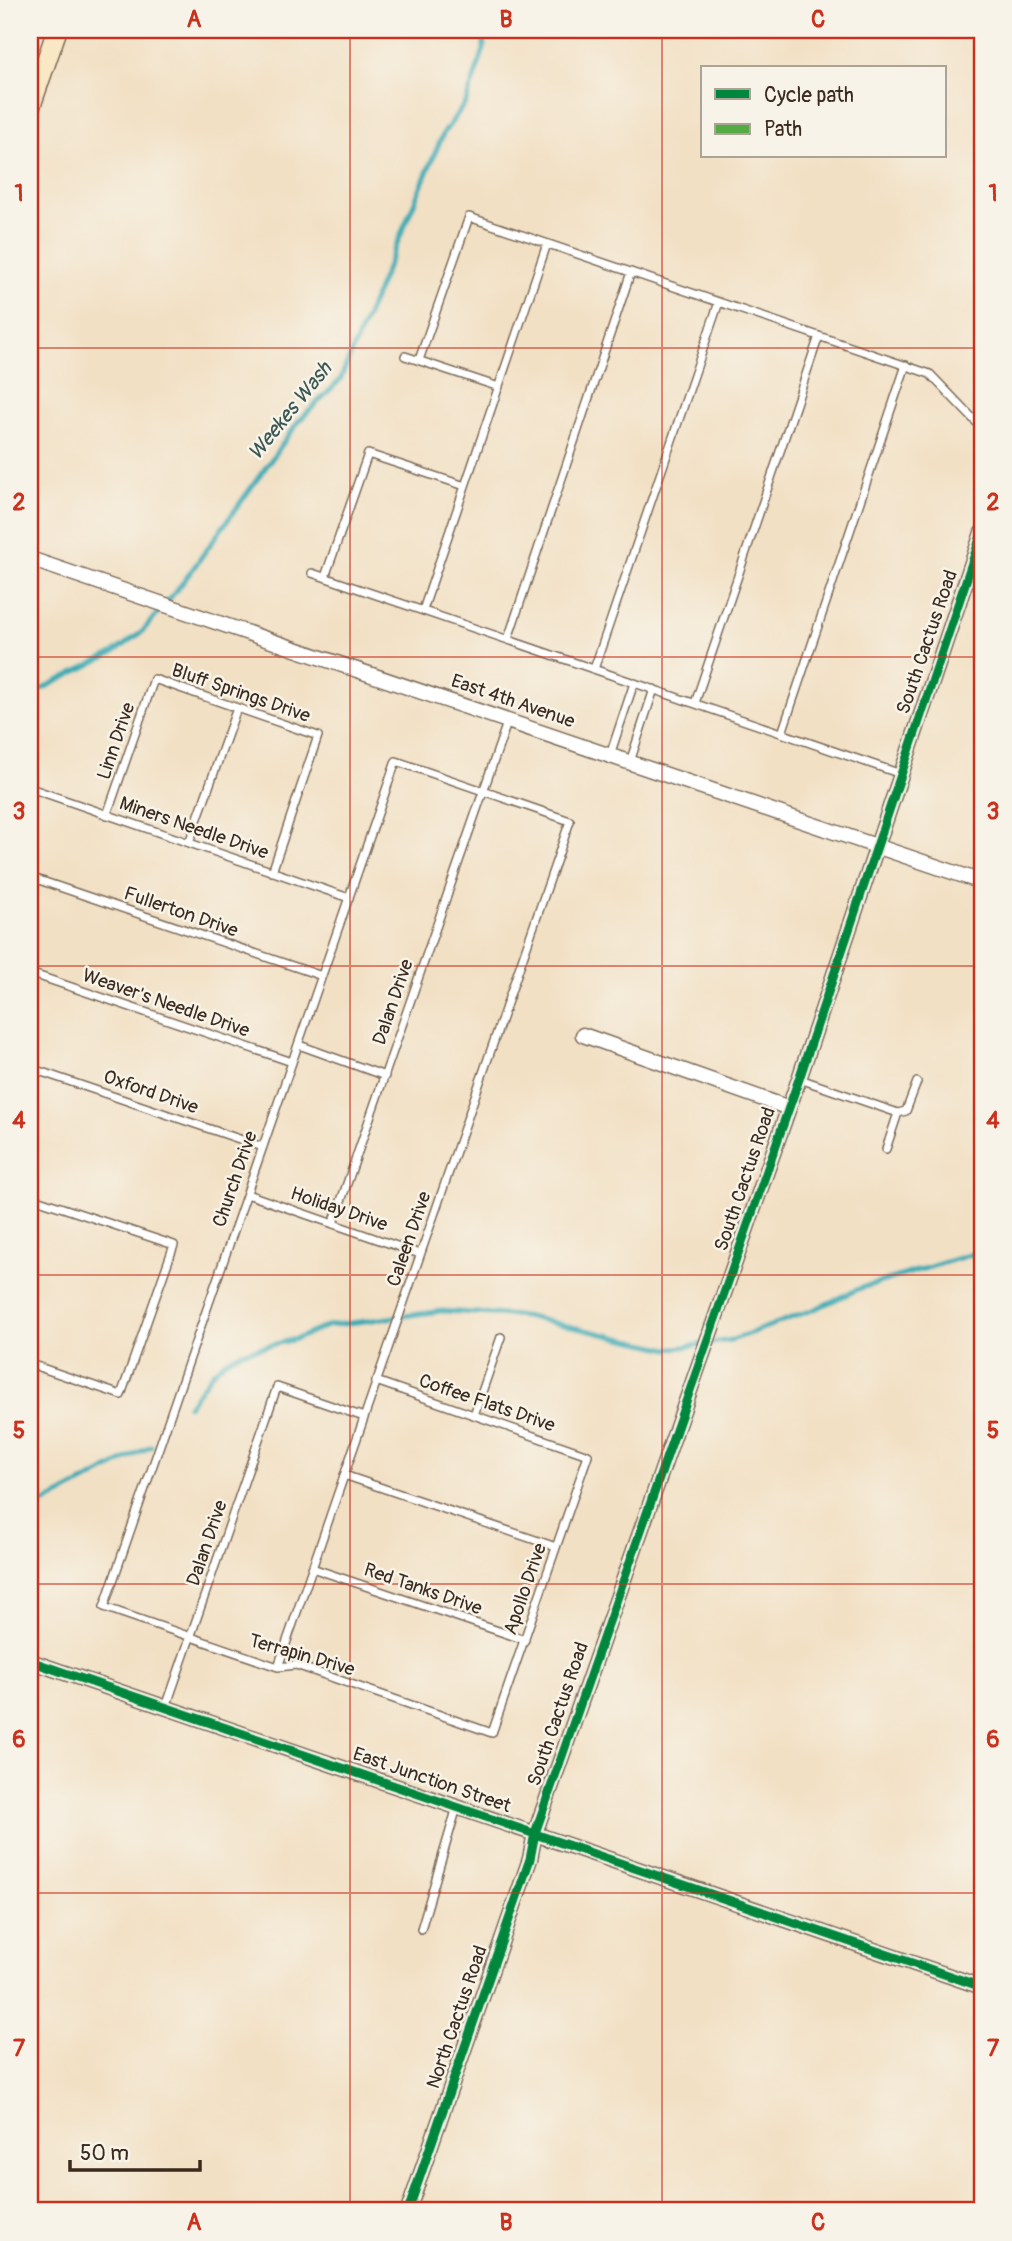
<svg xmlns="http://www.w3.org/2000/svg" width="1012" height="2241" font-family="Pangolin,sans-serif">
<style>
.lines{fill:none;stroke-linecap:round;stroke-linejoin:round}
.stream{stroke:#3aabb6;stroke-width:5}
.service-casing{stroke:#7b6a58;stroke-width:10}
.minor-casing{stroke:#7b6a58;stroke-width:17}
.secondary-casing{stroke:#7b6a58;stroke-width:22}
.service{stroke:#fff;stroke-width:7}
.minor{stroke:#fff;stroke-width:14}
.secondary{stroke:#fae7c3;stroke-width:19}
.quiet{stroke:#55ab43;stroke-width:7;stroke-dasharray:14 7;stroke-linecap:butt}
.cycleway-casing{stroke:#f7f3e8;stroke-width:13}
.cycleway{stroke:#00873e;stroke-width:9}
.grid{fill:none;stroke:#c8321e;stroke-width:2;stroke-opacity:0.55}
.labels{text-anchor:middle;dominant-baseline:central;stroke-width:5;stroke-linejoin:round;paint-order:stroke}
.street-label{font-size:19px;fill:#3b2a1e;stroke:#f7f3e8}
.water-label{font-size:21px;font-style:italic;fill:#3b5753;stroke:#f7f3e8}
.neatline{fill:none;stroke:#c8321e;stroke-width:2.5}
.grid-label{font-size:23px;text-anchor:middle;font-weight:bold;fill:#c8321e}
</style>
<rect width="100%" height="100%" fill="#f7f3e8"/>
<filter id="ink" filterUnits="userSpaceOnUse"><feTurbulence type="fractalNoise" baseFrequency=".0143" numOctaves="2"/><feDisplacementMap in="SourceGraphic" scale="14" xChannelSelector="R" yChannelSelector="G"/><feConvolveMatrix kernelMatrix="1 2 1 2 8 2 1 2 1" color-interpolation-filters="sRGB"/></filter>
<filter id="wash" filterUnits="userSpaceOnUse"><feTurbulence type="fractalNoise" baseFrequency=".00686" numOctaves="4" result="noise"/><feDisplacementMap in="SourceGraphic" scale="28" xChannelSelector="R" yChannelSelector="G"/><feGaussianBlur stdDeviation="1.57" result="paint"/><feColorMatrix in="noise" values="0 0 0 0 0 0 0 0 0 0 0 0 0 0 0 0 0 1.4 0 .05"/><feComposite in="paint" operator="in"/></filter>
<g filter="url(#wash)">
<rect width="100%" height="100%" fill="#f2e0c4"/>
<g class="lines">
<path class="stream" d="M30,695L113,653L142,632L184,581L299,421L340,380L443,134L466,102L484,49L483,30
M188,1406L213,1372L225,1361L242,1352L296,1339L327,1326L442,1311L524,1316L669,1349L732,1340L815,1309L861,1288L982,1251
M30,1507L45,1503L151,1446"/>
</g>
</g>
<g filter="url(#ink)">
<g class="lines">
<defs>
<path id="service" d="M405,356L499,387
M419,360L469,217L930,374L982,428
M312,573L901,774
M325,577L368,454L465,486
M423,610L547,244
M508,639L631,272
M594,669L719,302
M695,703L819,336
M782,733L906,365
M610,755L634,683
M630,762L654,689
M30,788L349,898
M107,815L154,679L318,736L272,872
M189,843L237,708
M30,877L322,976
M30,973L292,1062
M299,1045L385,1076
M30,1068L263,1147
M800,1079L898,1113
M886,1149L898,1113L906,1111L917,1082
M247,1194L420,1254
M30,1197L174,1245L121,1395L30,1364
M333,1224L508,720
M474,1415L501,1337
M344,1475L556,1547
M312,1568L525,1640
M278,1667L570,821L396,761L104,1607L278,1667L296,1665L492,1733L588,1455L376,1381
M166,1707L277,1387L364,1417
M421,1929L457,1807"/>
<path id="minor" d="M30,559L982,882
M583,1035L789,1108
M30,1661L982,1987
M408,2211L530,1859L535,1833L799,1079L982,533"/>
<path id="secondary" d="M30,108L57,30"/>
</defs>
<use href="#service" class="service-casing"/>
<use href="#minor" class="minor-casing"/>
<use href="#secondary" class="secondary-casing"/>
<use href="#service" class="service"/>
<use href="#minor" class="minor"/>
<use href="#secondary" class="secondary"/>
<path class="quiet" d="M30,1602L34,1601"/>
<defs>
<path id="cycleway" d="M30,1661L982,1987
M408,2211L530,1859L535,1833L799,1079L982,533"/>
</defs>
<use href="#cycleway" class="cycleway-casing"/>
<use href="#cycleway" class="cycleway"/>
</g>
</g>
<path class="grid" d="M350,30V2211M662,30V2211M30,348H982M30,657H982M30,966H982M30,1275H982M30,1584H982M30,1893H982"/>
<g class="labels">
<g class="street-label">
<text transform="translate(927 642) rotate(-71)">South Cactus Road</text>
<text transform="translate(241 693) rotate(19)">Bluff Springs Drive</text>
<text transform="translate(513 701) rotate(19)">East 4th Avenue</text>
<text transform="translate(116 741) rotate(-71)">Linn Drive</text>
<text transform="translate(194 828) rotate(19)">Miners Needle Drive</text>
<text transform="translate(181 912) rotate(19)">Fullerton Drive</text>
<text transform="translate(393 1002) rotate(-71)">Dalan Drive</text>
<text transform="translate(166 1003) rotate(19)">Weaver's Needle Drive</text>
<text transform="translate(151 1092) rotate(19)">Oxford Drive</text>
<text transform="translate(235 1179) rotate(-71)">Church Drive</text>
<text transform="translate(745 1179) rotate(-71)">South Cactus Road</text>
<text transform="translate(339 1209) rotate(19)">Holiday Drive</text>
<text transform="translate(409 1239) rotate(-71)">Caleen Drive</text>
<text transform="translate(487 1403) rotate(19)">Coffee Flats Drive</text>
<text transform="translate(207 1543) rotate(-71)">Dalan Drive</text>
<text transform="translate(423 1589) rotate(19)">Red Tanks Drive</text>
<text transform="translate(525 1589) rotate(-71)">Apollo Drive</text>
<text transform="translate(302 1655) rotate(16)">Terrapin Drive</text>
<text transform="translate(558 1714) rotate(-71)">South Cactus Road</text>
<text transform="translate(432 1780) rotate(19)">East Junction Street</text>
<text transform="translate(457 2017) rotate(-71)">North Cactus Road</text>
</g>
<g class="water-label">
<text transform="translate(290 411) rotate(-51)">Weekes Wash</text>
</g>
</g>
<rect width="1012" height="2241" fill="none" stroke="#f7f3e8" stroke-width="77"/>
<rect x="701" y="66" width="245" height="91" fill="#f7f3e8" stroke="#aca397" stroke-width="2"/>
<rect x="715" y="89" width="35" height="10" fill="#00873e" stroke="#aca397" stroke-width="2"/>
<text x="764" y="102" font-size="21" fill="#3b2a1e">Cycle path</text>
<rect x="715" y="124" width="35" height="10" fill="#55ab43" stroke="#aca397" stroke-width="2"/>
<text x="764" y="136" font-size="21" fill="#3b2a1e">Path</text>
<path d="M70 2160v10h130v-10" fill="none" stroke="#3b2a1e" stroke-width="3.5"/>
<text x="80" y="2160" font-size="21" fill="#3b2a1e" stroke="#f7f3e8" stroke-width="5" paint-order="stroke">50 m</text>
<rect x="38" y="38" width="936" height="2164" class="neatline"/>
<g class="grid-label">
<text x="194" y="27">A</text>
<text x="506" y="27">B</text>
<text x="818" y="27">C</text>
<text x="19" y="201">1</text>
<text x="993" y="201">1</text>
<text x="19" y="510">2</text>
<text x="993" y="510">2</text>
<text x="19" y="819">3</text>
<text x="993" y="819">3</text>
<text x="19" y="1128">4</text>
<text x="993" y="1128">4</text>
<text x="19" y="1438">5</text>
<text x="993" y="1438">5</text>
<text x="19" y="1747">6</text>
<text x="993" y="1747">6</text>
<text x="19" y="2056">7</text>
<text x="993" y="2056">7</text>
<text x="194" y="2230">A</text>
<text x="506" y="2230">B</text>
<text x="818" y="2230">C</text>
</g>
</svg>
